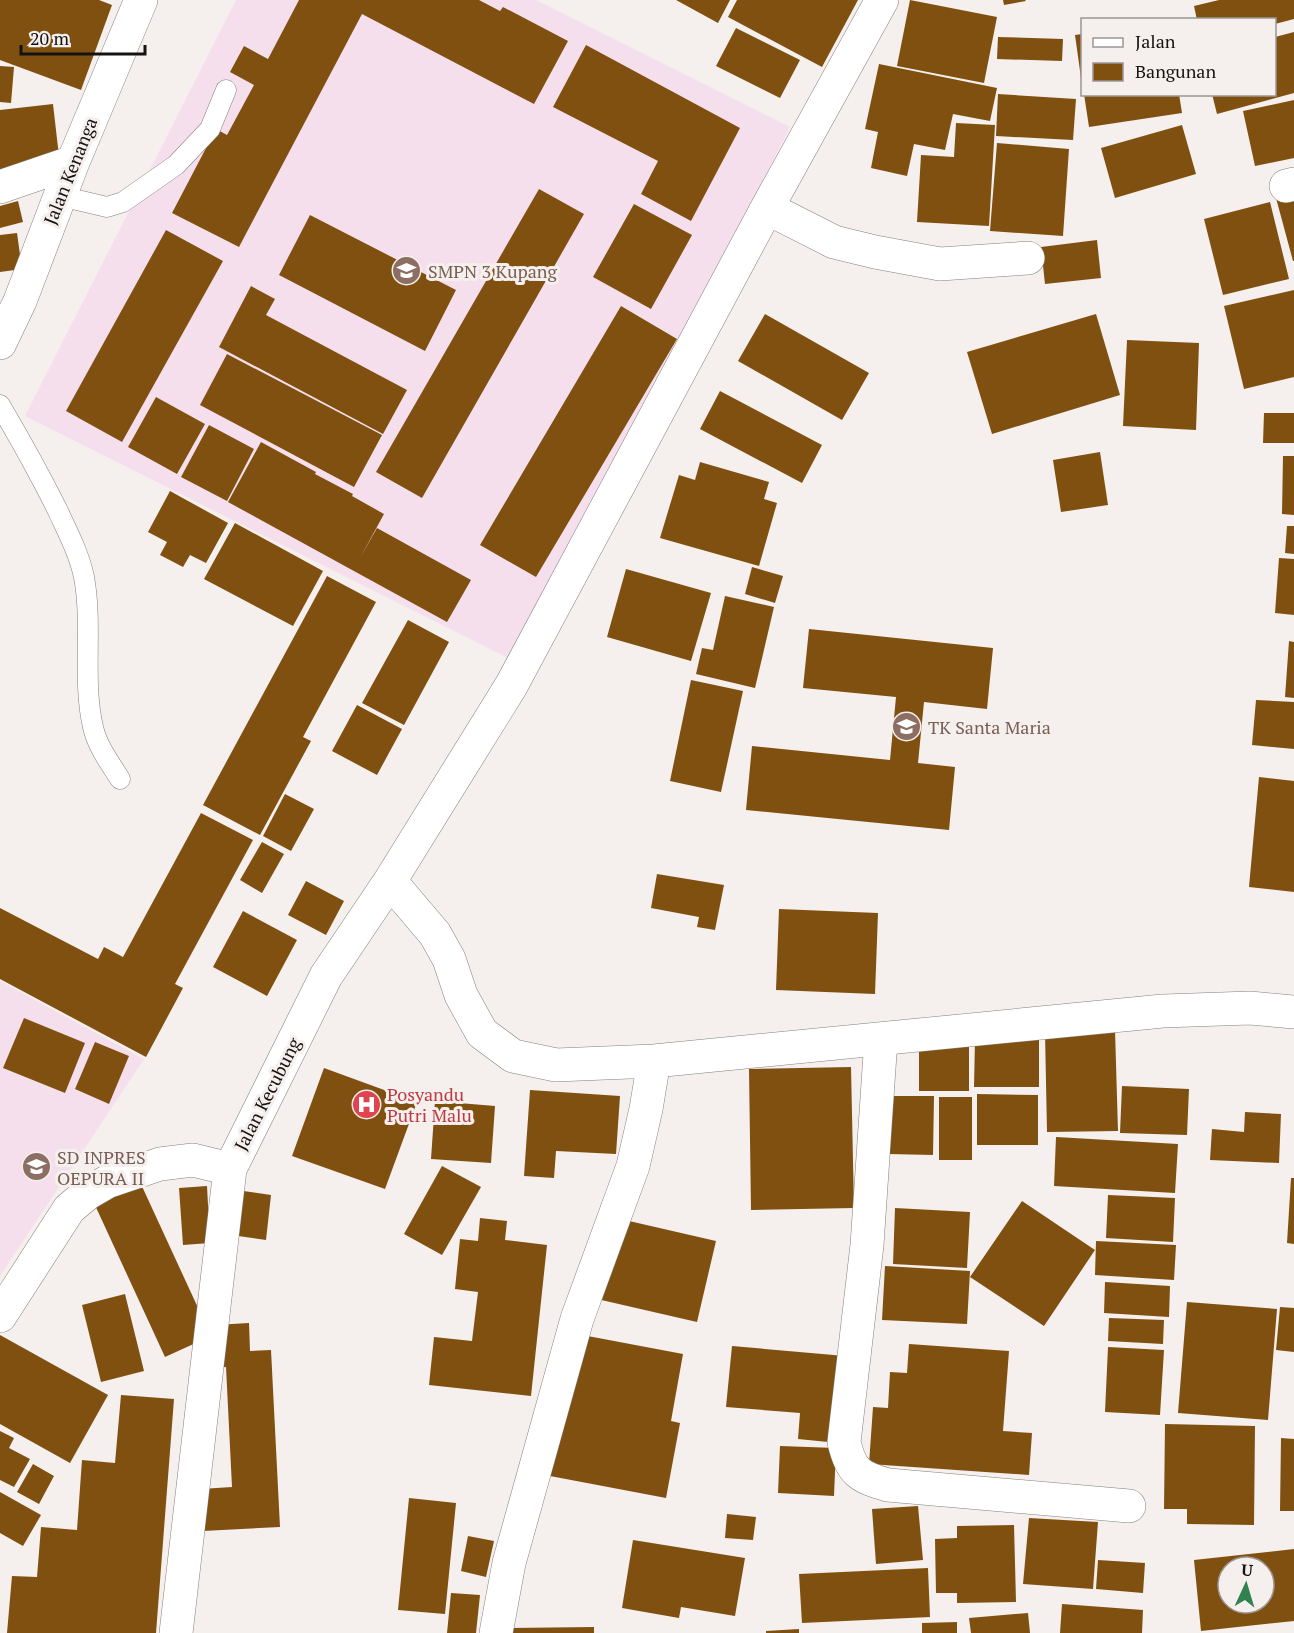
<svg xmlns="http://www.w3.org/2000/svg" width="1294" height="1633" font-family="'PT Serif',serif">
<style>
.education{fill:#f6dfed}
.building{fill:#805010;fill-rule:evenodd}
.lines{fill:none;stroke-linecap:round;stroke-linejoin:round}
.lane-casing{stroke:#85807e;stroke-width:21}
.street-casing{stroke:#85807e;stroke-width:34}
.lane{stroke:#fff;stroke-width:20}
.street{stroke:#fff;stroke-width:33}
.labels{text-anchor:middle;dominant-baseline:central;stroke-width:6;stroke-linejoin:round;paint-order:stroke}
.street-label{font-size:18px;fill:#151312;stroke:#f5efed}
.education-label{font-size:18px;fill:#785e54;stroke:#f5efed;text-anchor:start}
.health-label{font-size:18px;fill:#be3a42;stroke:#f5efed;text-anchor:start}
</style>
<rect width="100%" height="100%" fill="#f5efed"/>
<path class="education" d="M236,0H536L790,127L518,663L25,416Z
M0,981L144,1059L0,1276Z"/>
<path class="building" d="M0,0H99L112,5L81,90L0,60Z
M299,0H479L500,11L503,7L568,41L534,104L362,14L239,247L172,213L216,129L227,135L254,85L230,72L244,46L268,59Z
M676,0H730L718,23Z
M737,0H858L822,67L728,17Z
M910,0L997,17L984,83L897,66Z
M1003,0H1025L1026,1L1004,5Z
M1219,0H1294V19L1275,24V20H1197L1194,6Z
M736,28L800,60L780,98L716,66Z
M1294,32V93L1217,114L1212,94H1275V37Z
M1082,34V78H1081L1075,35Z
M998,37L1063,39L1062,61L997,59Z
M586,45L740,128L691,221L641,194L658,161L553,107Z
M879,64L997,88L990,121L953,114L945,150L914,144L907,176L871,168L878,132L865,129Z
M0,66L14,67L11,103L0,102Z
M998,94L1076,99L1073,140L996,136Z
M1084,94H1179L1182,113L1089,127Z
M1294,100V158L1255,166L1243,111Z
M53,104L60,165L0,172V110Z
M956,123L995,125L989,226L917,222L921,155L954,157Z
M1182,125L1196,174L1115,198L1101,148Z
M997,143L1069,149L1063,236L990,231Z
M539,189L584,214L422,498L376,472Z
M1294,193V261H1293L1276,198Z
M18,201L23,222L0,228V206Z
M1270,202L1289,279L1223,295L1204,219Z
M634,204L692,235L651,309L593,277Z
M310,215L456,290L425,351L279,275Z
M166,230L223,261L122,442L66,411Z
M17,233L22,269L0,272V235Z
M1097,240L1101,278L1045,284L1041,247Z
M251,286L275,299L266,315L407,390L383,434L219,347Z
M1294,290V377L1244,389L1224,306Z
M621,306L677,339L536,577L480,545Z
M765,314L869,373L842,420L738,361Z
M1096,314L1120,395L992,434L967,352Z
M1127,340L1199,343L1196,430L1123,426Z
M227,354L382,435L354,487L200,405Z
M720,391L822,445L802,483L700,429Z
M156,397L205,424L177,474L128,447Z
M1264,413H1294V443H1263Z
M209,425L254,449L227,501L181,477Z
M261,442L316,472L315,474L353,494L352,496L384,514L360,558L377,528L471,580L447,622L228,502Z
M1100,452L1108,505L1061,512L1053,460Z
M1283,456H1294V515L1282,514Z
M700,462L769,482L764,499L777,503L759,566L660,538L679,475L695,480Z
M170,491L228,523L206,563L190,555L183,567L160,555L167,542L148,532Z
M235,523L323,571L293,626L204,579Z
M1287,526H1294V554L1285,553Z
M1279,558L1294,559V615L1275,613Z
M752,567L783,576L775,603L745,594Z
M626,569L711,593L691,661L607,637Z
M327,576L376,602L303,737L311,741L260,835L203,805Z
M725,596L774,607L755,688L696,674L702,648L713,650Z
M408,620L449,642L404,725L362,703Z
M809,629L993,648L987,709L924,702L918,763L955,767L949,830L746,810L752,746L890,760L896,697L803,688Z
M1289,641L1294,642V698L1285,697Z
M691,680L743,691L721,792L670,781Z
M1256,700L1294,702V749L1252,745Z
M357,705L402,729L377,775L332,751Z
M1259,777L1294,781V892L1249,887Z
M285,794L314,809L291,851L263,836Z
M201,813L253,840L175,984L183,988L146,1057L0,979V908L98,959L104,947L123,957Z
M262,842L284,854L262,893L240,880Z
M657,874L724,885L715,930L697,927L699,917L651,908Z
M306,881L344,901L326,935L288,915Z
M779,909L878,913L875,994L776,990Z
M243,911L297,940L267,996L213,967Z
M24,1018L85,1043L65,1093L3,1068Z
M1115,1030L1118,1131L1047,1132L1045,1032Z
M975,1039H1039V1087H974Z
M919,1041H969V1091H919Z
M95,1042L129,1056L109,1104L75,1089Z
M851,1067L854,1208L751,1210L749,1069Z
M324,1068L417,1102L385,1189L292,1156Z
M1122,1086L1189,1089L1187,1135L1120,1133Z
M530,1090L620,1096L616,1154L556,1151L554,1178L524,1176Z
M977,1094L1038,1095V1145H977Z
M888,1096H934L933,1155L888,1154Z
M939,1097H972V1160H939Z
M435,1101L495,1106L491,1163L431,1159Z
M1245,1112L1281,1114L1279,1163L1210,1160L1212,1129L1244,1132Z
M1056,1137L1178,1144L1175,1193L1054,1186Z
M442,1166L481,1187L442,1255L404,1234Z
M1291,1178H1294V1244L1287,1243Z
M140,1182L211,1336L165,1357L94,1203Z
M207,1186L210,1243L183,1245L179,1188Z
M236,1190L271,1195L266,1240L231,1235Z
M1108,1195L1175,1198L1173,1242L1106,1238Z
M1022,1201L1095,1250L1044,1326L970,1277Z
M895,1208L970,1212L967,1268L893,1264Z
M480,1218L507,1221L505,1240L547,1245L531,1396L429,1385L434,1337L472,1341L478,1292L455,1289L460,1239L478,1241Z
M616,1218L716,1241L697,1322L597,1299Z
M1096,1241L1176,1245L1174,1280L1095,1275Z
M885,1266L970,1271L967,1324L882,1320Z
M1105,1282L1170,1286L1169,1317L1104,1313Z
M125,1294L144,1371L101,1382L82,1305Z
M1187,1302L1277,1309L1268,1420L1178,1413Z
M1280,1307L1294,1308V1352L1276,1350Z
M1109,1318L1164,1320L1163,1344L1108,1341Z
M249,1323L250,1351L271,1350L280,1527L203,1531L201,1489L232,1487L226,1367L217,1368L215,1325Z
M577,1334L683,1354L671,1421L680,1423L666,1498L550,1476Z
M0,1335L108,1395L70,1463L0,1424Z
M909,1344L1009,1351L1003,1431L1032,1433L1029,1475L869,1464L873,1407L888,1408L890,1372L907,1373Z
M732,1346L845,1356L838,1443L798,1439L800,1413L726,1407Z
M1108,1347L1164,1350L1160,1415L1105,1412Z
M121,1395L174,1399L156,1633H7L12,1576L37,1577L41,1527L77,1530L82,1460L115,1463Z
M1165,1424L1255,1426L1254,1525L1187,1524V1509H1164Z
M0,1431L14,1438L9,1448L30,1459L14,1487L0,1480Z
M1281,1438L1294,1439V1511H1280Z
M780,1446L836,1448L834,1496L778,1493Z
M33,1464L54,1476L39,1504L17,1492Z
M0,1492L41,1515L23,1546L0,1533Z
M409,1498L456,1503L445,1614L398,1610Z
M918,1506L923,1560L876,1564L872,1509Z
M727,1514L756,1517L753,1540L725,1538Z
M1029,1518L1098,1522L1093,1589L1023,1584Z
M1014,1525L1016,1602L957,1603V1593H936L935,1539L957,1538V1526Z
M468,1536L494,1541L486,1577L461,1571Z
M633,1540L745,1558L735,1616L681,1607L679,1618L622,1608Z
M1294,1549V1621L1201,1631L1194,1560ZM1228,1567H1264V1603H1228Z
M1098,1560L1145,1563L1143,1593L1096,1589Z
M928,1568L930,1617L802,1623L799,1574Z
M451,1593L480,1595L476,1633H447Z
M1062,1604L1143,1610L1142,1633H1060Z
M1028,1613L1030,1633H971L969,1618Z
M957,1622V1633H922V1623Z
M594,1627V1633H509V1628Z
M799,1629V1633H766V1631Z"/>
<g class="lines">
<defs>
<path id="lane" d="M60,196L107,207L123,202L176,165L210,129L226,90
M0,405C20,439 39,473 57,509C67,531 79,553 84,577C93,626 82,680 93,727C97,746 110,763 120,779"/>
<path id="street" d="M1286,186L1294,184
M0,187L73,162
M767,208L834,242L875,252L940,264L1028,258
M0,343L20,301L73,162L141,0
M390,881L435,934L449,959L461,995L482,1033L513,1056L556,1065L654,1061L1163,1011L1250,1008L1294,1012
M881,1039L867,1245L844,1442C851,1472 859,1477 888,1485L1129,1506
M0,1316L69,1209L88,1193L107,1182L160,1164L193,1160L230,1169L326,976L390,881L511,686L767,208L882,0
M176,1633L230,1169
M496,1633L509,1563L577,1319L633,1166L646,1109L654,1061"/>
</defs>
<use href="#lane" class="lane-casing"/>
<use href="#street" class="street-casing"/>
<use href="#lane" class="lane"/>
<use href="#street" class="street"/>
</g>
<defs>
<symbol id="school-disc" viewBox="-11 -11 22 22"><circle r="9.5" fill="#8d6e63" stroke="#f5efed"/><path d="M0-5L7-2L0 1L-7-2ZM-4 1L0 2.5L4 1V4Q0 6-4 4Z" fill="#fff"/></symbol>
<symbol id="hospital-disc" viewBox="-11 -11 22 22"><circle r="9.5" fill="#e0444e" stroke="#f5efed"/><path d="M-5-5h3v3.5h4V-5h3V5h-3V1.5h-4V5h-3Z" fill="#fff"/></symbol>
</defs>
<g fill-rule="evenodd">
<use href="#school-disc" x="390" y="254" width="33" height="33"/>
<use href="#school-disc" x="890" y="710" width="33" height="33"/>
<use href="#hospital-disc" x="350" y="1088" width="33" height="33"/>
<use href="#school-disc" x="20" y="1150" width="33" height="33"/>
</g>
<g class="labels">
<g class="street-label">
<text transform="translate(70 171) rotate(-68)">Jalan Kenanga</text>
<text transform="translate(267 1094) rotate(-63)">Jalan Kecubung</text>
</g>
<g class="education-label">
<text x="428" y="271">SMPN 3 Kupang</text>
<text x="928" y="727">TK Santa Maria</text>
<text x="57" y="1157">SD INPRES<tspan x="57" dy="21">OEPURA II</tspan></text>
</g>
<g class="health-label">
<text x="387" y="1094">Posyandu<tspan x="387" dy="21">Putri Malu</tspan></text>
</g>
</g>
<rect x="1081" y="18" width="195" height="78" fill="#f5efed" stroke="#9b9795" stroke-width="1.5"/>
<rect x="1093" y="38" width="30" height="9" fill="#ffffff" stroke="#9b9795" stroke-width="1.5"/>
<text x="1135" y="48" font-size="18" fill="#151312">Jalan</text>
<rect x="1093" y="63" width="30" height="18" fill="#805010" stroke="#9b9795" stroke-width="1.5"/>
<text x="1135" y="78" font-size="18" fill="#151312">Bangunan</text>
<g transform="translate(1246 1585) rotate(4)"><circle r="28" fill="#f5efed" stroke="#9b9795" stroke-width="1.5"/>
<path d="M0-4.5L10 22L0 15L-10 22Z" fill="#328151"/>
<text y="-9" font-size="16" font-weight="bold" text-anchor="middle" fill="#151312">U</text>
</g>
<path d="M21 45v9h124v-9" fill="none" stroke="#151312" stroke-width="3"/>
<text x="30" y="45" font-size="18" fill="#151312" stroke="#f5efed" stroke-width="4.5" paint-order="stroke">20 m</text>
</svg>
